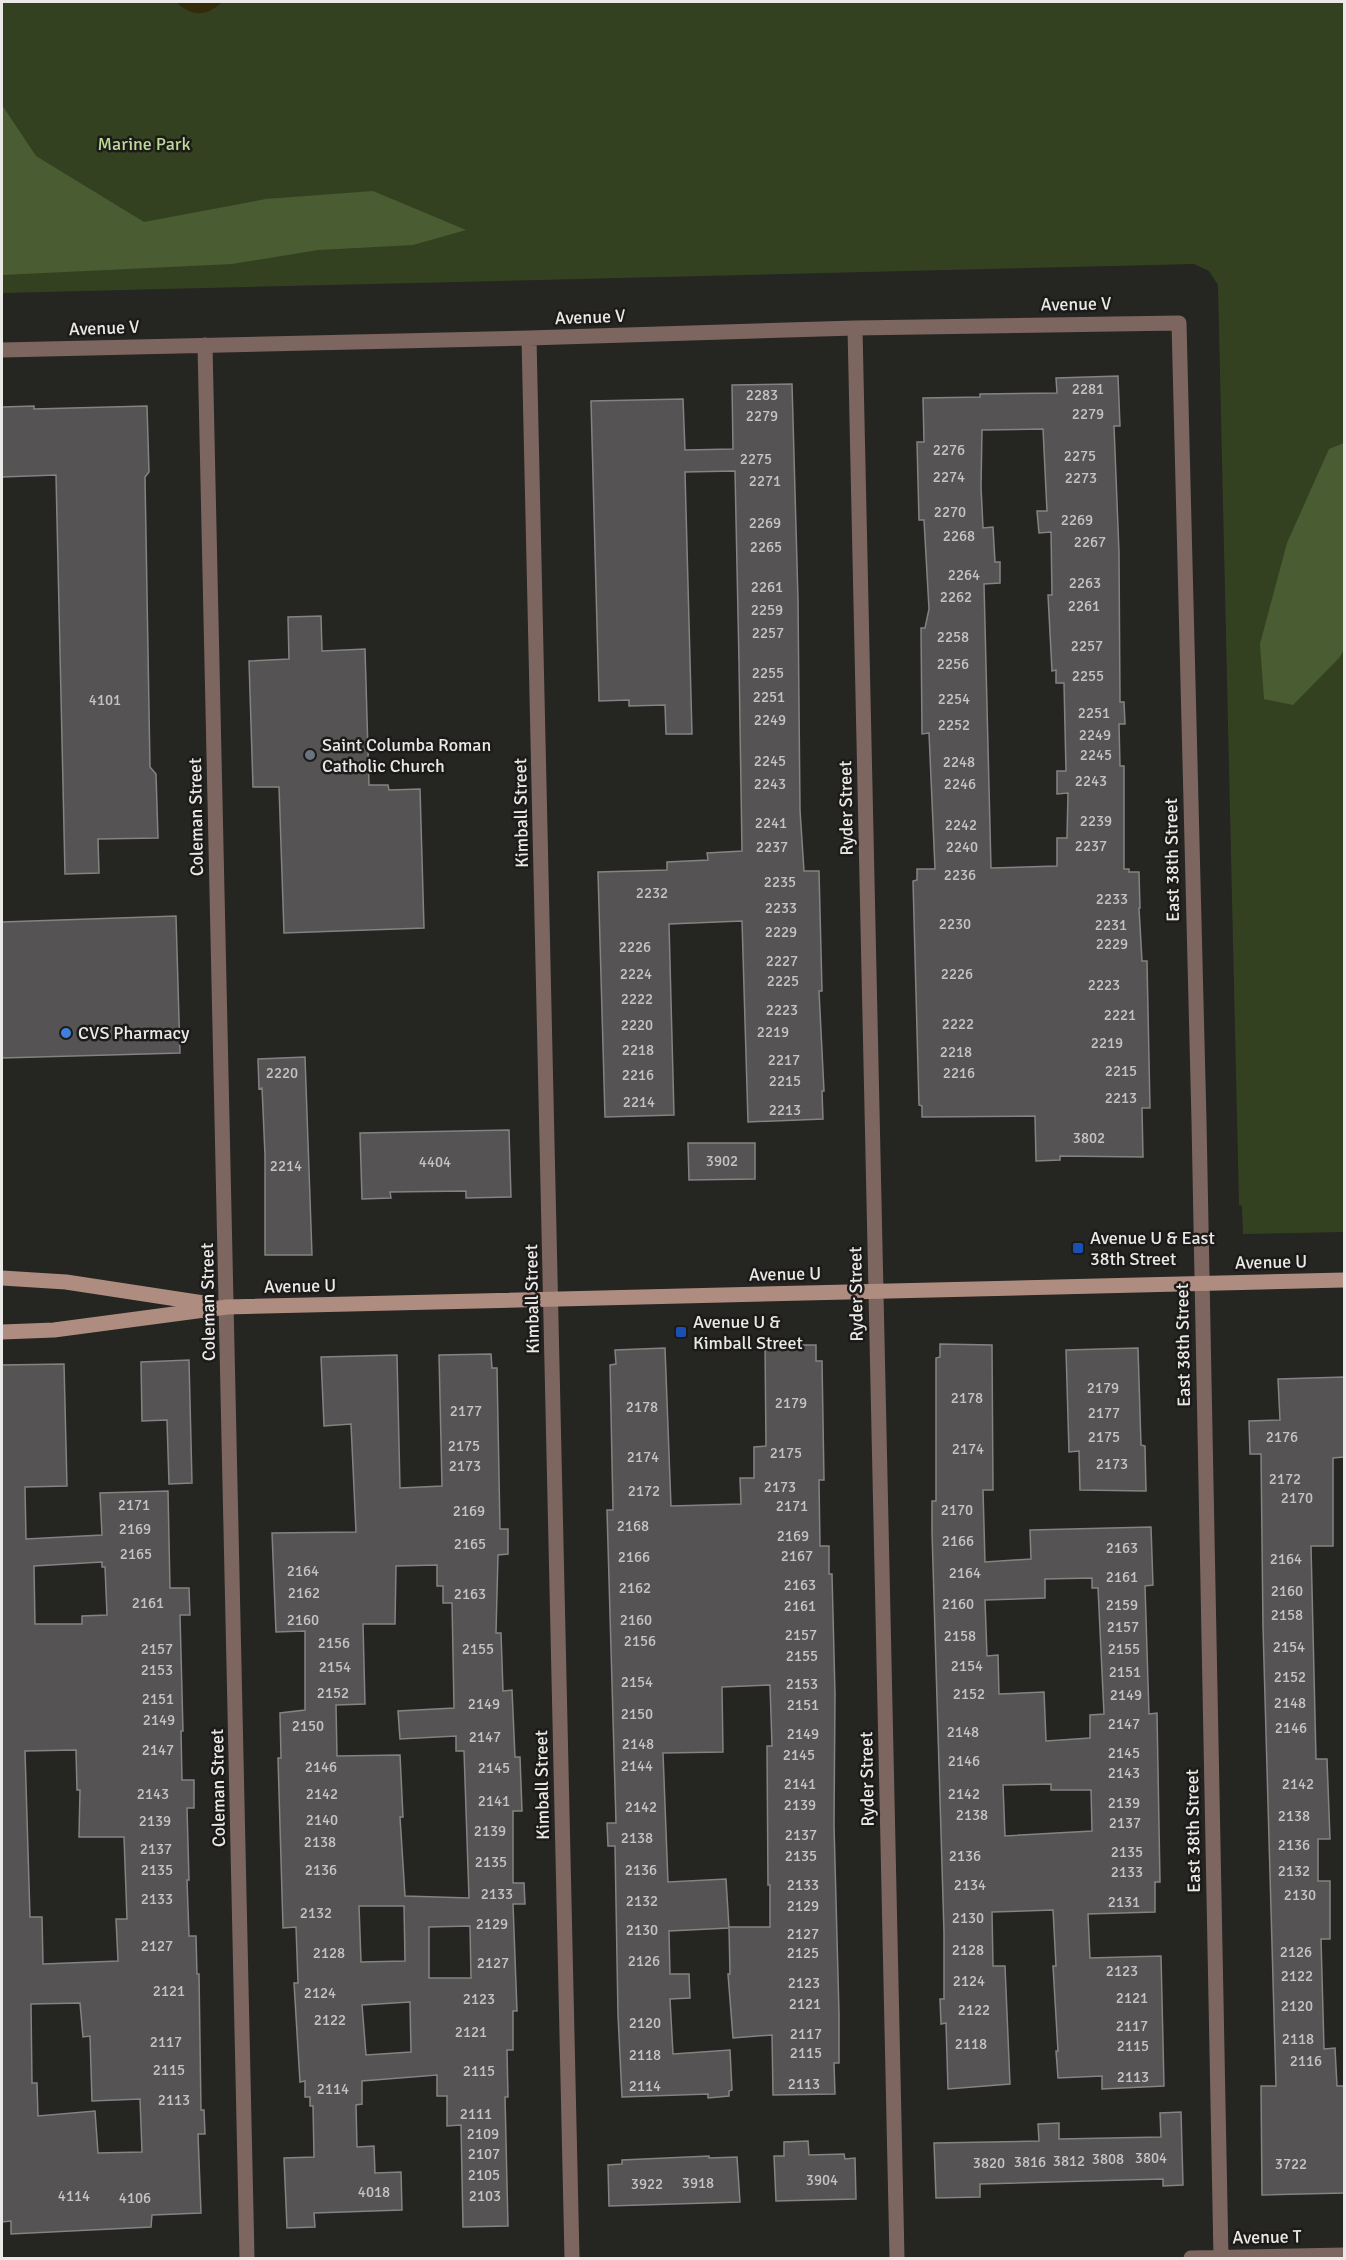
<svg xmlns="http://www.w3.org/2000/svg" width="1346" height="2260" font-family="Signika,sans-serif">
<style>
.green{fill:#344121}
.forest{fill:#4a5d32}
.sand{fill:#342b0a}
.building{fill:#565355;stroke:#858284;stroke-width:1.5;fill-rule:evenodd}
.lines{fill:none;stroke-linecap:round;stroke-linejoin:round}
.minor{stroke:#7d665f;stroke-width:15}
.secondary{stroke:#af8c80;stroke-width:15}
.worship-dot{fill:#6b7280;stroke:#1c1b19;stroke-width:2}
.shop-dot{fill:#3f7fe0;stroke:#1c1b19;stroke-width:2}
.transit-dot{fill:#1a4fb4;stroke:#1c1b19;stroke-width:2}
.labels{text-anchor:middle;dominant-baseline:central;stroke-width:5;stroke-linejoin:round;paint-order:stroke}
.number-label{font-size:15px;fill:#c5c4c3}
.park-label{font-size:18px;fill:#bcdb95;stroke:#1c1b19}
.street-label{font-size:18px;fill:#eae9e8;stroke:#1c1b19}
.poi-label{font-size:18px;fill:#eae9e8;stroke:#1c1b19;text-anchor:start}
</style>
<rect width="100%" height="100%" fill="#252522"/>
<path class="green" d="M2,2H1344V1232L1243,1234L1242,1206L1239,1205L1218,285L1209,271L1194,264L2,293Z"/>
<path class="forest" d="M2,105L36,156L144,222L266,199L373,191L466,230L413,245L318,250L232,264L2,275Z
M1344,443V650L1339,658L1293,705L1264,699L1260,644L1287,543L1329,449Z"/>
<path class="sand" d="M176,2H222C206,17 192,17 176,2Z"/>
<path class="building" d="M1118,376L1120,426H1114L1119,552L1120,702H1124L1125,724H1119L1120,766H1124V869H1129V872H1139L1140,908H1139L1142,961H1147L1150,1108H1142L1143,1157L1060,1156V1160L1036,1161L1035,1116L922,1117V1106L919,1105L913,881L917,880V869H935L929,733L922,734L921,628H925L929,609L924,520H919L917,442H924L923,398L980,397V394L1057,393L1056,378ZM1043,429L1047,511H1037L1039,533L1051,532L1052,595H1048L1052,671L1056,670V683H1064L1066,771H1057V794L1068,793L1067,838H1057V866L991,868L984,584L1000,583V562H995L993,527L983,528L981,487L982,430Z
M792,384L798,599L800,810L804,871H819L822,991H819L824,1091H822L823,1119L748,1122L742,921L669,924L674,1115L605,1117L598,872L667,870V862L708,860L707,853L742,851L739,662L735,471L685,472L692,734H666L665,705L629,706V700L599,701L591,401L683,399L685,450L733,449L732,385Z
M34,406V409L147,406L149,472L145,477L150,767L156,774L158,838L98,839L99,873L65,874L56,475L2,477V407Z
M321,616L322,651L365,649L369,785H388L389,790L420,789L424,928L284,933L279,787H253L249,661L289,659L288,617Z
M176,916L180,1053L2,1058V922Z
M305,1057L312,1255H265V1155L262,1088L259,1089L258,1059Z
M509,1130L511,1197L466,1198V1191L390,1192L391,1198L362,1199L360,1133Z
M688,1143H755V1179L689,1180Z
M940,1344L992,1345L993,1490H983L985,1562L1031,1559L1030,1530L1151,1527L1153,1585L1145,1586L1149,1714L1157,1713L1160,1882H1155V1912L1088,1914L1090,1958L1161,1956L1164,2086L1102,2089V2076L1058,2078L1056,2051H1058L1053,1966H1056L1053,1910L992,1912L993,1966H1005L1010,2084L948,2089L946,2023L941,2024L940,1999H944V1933L932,1532V1501H936V1358L940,1357ZM1092,1578V1588H1098L1104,1714L1090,1715V1738L1046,1741L1044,1692L999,1694L998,1655L987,1656L985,1600L1045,1598V1579ZM1051,1784V1790H1091L1092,1831L1005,1836L1003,1785Z
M765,1345H816V1361H822L824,1480H819L820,1546H829V1574H832L835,1694L834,1825L839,2013V2063H834L835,2094L773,2095L772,2035L733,2038L728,1974H730L729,1927H770V1885H768L767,1746H772L770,1685L722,1687L723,1752L663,1753L668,1882L726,1879L729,1928L669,1931L670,1974H689L690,1998L670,1999L673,2054L730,2050L732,2090L729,2091V2096L708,2098V2094L622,2097L618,2015L615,1846H608L607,1823H616L607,1510H613L610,1365L616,1364L615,1350L665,1348L671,1506L741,1504L740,1478H754V1447L766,1446Z
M1138,1348L1141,1445L1145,1446L1146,1491L1080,1490L1079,1451L1069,1452L1066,1350Z
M491,1354L492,1368H497L500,1529H508V1554L498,1555L496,1633H501L503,1691L512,1690L515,1757H520L522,1811H513V1883H524L525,1904H513L517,2011H513V2050H507L508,2097H505L508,2226L463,2227L461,2125L447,2126V2096H437V2075L362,2081V2104L356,2105L357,2147L374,2146L375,2173L401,2172L402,2210L314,2213L315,2227L287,2228L284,2158L314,2157L313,2106H310V2097H305V2081L300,2082L294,1983H298L296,1927L283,1928L278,1758H281L280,1713L305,1710V1631L276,1632L272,1533L356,1532L351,1424L324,1426L321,1357L397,1355L400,1488L442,1486L439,1355ZM437,1565V1586H443V1603H452L454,1708L398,1711L400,1739L456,1736V1751H464L469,1898L405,1896L400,1817H403L400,1755L337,1756L336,1705L365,1704L363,1624H395L396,1566ZM359,1906H404L405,1961L361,1962ZM470,1926L471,1978H429V1927ZM410,2002L411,2052L366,2055L362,2005Z
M189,1360L192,1483L169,1484L167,1420L142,1421L141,1362Z
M64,1364L67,1486L25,1487L26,1539L102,1535L100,1493L168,1491L170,1588H189L190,1615H180L183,1731H181L182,1780H194V1808H187L189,1880H187L189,1936H196L197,1974H199L201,2110H204L205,2134H198L201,2213L152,2215L151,2227L11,2234V2221L2,2222V1365ZM102,1562V1567H105L107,1615L82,1616V1624H35L34,1566ZM76,1750L77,1790H80L79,1837H124L127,1919H116L118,1961L43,1964L42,1917H30L25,1751ZM80,2003L83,2037L90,2036L92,2101L140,2099L142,2152L98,2153L95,2111L38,2116L37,2083H32L31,2004Z
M1344,1377V1457L1333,1458V1546H1311L1316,1759H1327L1330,1839H1318V1881H1330V1939H1321L1324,2049L1335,2048L1337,2086H1344V2193L1262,2195L1261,2086H1276L1263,1627L1261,1454H1250L1249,1421L1280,1420L1278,1379Z
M1181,2112L1183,2185L1163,2186V2179L980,2184V2197L936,2198L934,2143L1039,2141L1038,2124L1059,2123V2139L1161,2137L1160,2113Z
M808,2141L809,2155L844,2154L845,2159L855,2158L856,2199L776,2201L774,2156H784V2142Z
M709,2156V2158L737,2157L740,2202L609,2206L608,2165L622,2164V2160Z"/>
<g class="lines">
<path class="minor" d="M855,328L897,2258
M529,338L572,2258
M205,345L247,2258
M2,350L529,338L855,328L1179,323L1199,1121L1221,2258
M1191,2258L1344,2255"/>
<path class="secondary" d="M2,1278L66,1282L210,1304
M2,1332L54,1330L227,1307L1344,1280"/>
</g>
<circle class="worship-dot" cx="310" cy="755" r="6"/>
<circle class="shop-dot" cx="66" cy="1033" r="6"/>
<g class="transit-dot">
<rect x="1072" y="1242" width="12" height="12" rx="3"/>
<rect x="675" y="1326" width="12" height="12" rx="3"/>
</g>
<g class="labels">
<g class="number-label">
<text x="1088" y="389">2281</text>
<text x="762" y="395">2283</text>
<text x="1088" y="414">2279</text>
<text x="762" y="416">2279</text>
<text x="949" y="450">2276</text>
<text x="1080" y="456">2275</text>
<text x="756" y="459">2275</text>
<text x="949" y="477">2274</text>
<text x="1081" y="478">2273</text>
<text x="765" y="481">2271</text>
<text x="950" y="512">2270</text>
<text x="1077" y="520">2269</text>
<text x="765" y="523">2269</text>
<text x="959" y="536">2268</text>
<text x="1090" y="542">2267</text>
<text x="766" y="547">2265</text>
<text x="964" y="575">2264</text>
<text x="1085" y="583">2263</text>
<text x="767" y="587">2261</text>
<text x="956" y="597">2262</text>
<text x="1084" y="606">2261</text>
<text x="767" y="610">2259</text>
<text x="768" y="633">2257</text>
<text x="953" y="637">2258</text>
<text x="1087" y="646">2257</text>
<text x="953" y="664">2256</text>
<text x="768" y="673">2255</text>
<text x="1088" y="676">2255</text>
<text x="769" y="697">2251</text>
<text x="954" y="699">2254</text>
<text x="105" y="700">4101</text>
<text x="1094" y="713">2251</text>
<text x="770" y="720">2249</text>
<text x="954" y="725">2252</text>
<text x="1095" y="735">2249</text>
<text x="1096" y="755">2245</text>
<text x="770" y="761">2245</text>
<text x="959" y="762">2248</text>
<text x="1091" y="781">2243</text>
<text x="770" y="784">2243</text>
<text x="960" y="784">2246</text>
<text x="1096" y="821">2239</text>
<text x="771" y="823">2241</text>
<text x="961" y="825">2242</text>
<text x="1091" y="846">2237</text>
<text x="772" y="847">2237</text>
<text x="962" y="847">2240</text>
<text x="960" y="875">2236</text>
<text x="780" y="882">2235</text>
<text x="652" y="893">2232</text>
<text x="1112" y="899">2233</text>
<text x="781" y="908">2233</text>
<text x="955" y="924">2230</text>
<text x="1111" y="925">2231</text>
<text x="781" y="932">2229</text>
<text x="1112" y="944">2229</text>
<text x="635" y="947">2226</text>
<text x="782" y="961">2227</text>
<text x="636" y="974">2224</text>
<text x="957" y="974">2226</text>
<text x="783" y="981">2225</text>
<text x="1104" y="985">2223</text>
<text x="637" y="999">2222</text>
<text x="782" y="1010">2223</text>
<text x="1120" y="1015">2221</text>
<text x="958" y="1024">2222</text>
<text x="637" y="1025">2220</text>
<text x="773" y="1032">2219</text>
<text x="1107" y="1043">2219</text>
<text x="638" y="1050">2218</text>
<text x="956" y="1052">2218</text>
<text x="784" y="1060">2217</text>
<text x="1121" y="1071">2215</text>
<text x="282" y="1073">2220</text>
<text x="959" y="1073">2216</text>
<text x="638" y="1075">2216</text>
<text x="785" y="1081">2215</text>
<text x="1121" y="1098">2213</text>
<text x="639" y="1102">2214</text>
<text x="785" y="1110">2213</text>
<text x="1089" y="1138">3802</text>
<text x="722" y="1161">3902</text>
<text x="435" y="1162">4404</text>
<text x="286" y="1166">2214</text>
<text x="1103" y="1388">2179</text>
<text x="967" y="1398">2178</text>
<text x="791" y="1403">2179</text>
<text x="642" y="1407">2178</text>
<text x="466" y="1411">2177</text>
<text x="1104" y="1413">2177</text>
<text x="1104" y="1437">2175</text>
<text x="1282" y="1437">2176</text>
<text x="464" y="1446">2175</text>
<text x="968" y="1449">2174</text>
<text x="786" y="1453">2175</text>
<text x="643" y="1457">2174</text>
<text x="1112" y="1464">2173</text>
<text x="465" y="1466">2173</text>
<text x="1285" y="1479">2172</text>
<text x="780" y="1487">2173</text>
<text x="644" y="1491">2172</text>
<text x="1297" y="1498">2170</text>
<text x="134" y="1505">2171</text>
<text x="792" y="1506">2171</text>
<text x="957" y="1510">2170</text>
<text x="469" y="1511">2169</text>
<text x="633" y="1526">2168</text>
<text x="135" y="1529">2169</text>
<text x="793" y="1536">2169</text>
<text x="958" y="1541">2166</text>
<text x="470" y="1544">2165</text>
<text x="1122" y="1548">2163</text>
<text x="136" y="1554">2165</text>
<text x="797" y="1556">2167</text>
<text x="634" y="1557">2166</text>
<text x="1286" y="1559">2164</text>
<text x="303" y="1571">2164</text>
<text x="965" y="1573">2164</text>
<text x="1122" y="1577">2161</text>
<text x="800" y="1585">2163</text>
<text x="635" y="1588">2162</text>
<text x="1287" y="1591">2160</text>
<text x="304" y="1593">2162</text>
<text x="470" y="1594">2163</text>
<text x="148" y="1603">2161</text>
<text x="958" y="1604">2160</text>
<text x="1122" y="1605">2159</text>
<text x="800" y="1606">2161</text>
<text x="1287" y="1615">2158</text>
<text x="303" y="1620">2160</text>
<text x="636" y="1620">2160</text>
<text x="1123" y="1627">2157</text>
<text x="801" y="1635">2157</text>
<text x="960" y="1636">2158</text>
<text x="640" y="1641">2156</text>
<text x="334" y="1643">2156</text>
<text x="1289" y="1647">2154</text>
<text x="157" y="1649">2157</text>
<text x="478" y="1649">2155</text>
<text x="1124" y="1649">2155</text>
<text x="802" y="1656">2155</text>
<text x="967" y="1666">2154</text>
<text x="335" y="1667">2154</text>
<text x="157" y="1670">2153</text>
<text x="1125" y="1672">2151</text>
<text x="1290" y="1677">2152</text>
<text x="637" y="1682">2154</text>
<text x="802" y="1684">2153</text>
<text x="333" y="1693">2152</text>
<text x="969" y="1694">2152</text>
<text x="1126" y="1695">2149</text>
<text x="158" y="1699">2151</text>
<text x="1290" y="1703">2148</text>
<text x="484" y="1704">2149</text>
<text x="803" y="1705">2151</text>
<text x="637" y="1714">2150</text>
<text x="159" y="1720">2149</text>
<text x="1124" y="1724">2147</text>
<text x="308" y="1726">2150</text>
<text x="1291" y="1728">2146</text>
<text x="963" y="1732">2148</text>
<text x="803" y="1734">2149</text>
<text x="485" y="1737">2147</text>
<text x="638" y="1744">2148</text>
<text x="158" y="1750">2147</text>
<text x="1124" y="1753">2145</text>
<text x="799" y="1755">2145</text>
<text x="964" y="1761">2146</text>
<text x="637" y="1766">2144</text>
<text x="321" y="1767">2146</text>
<text x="494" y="1768">2145</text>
<text x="1124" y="1773">2143</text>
<text x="800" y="1784">2141</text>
<text x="1298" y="1784">2142</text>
<text x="153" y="1794">2143</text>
<text x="322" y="1794">2142</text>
<text x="964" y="1794">2142</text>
<text x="494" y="1801">2141</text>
<text x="1124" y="1803">2139</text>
<text x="800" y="1805">2139</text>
<text x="641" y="1807">2142</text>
<text x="972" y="1815">2138</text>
<text x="1294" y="1816">2138</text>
<text x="322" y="1820">2140</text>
<text x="155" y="1821">2139</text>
<text x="1125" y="1823">2137</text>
<text x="490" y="1831">2139</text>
<text x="801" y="1835">2137</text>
<text x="637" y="1838">2138</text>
<text x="320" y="1842">2138</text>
<text x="1294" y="1845">2136</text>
<text x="156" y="1849">2137</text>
<text x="1127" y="1852">2135</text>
<text x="801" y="1856">2135</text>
<text x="965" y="1856">2136</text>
<text x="491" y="1862">2135</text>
<text x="157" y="1870">2135</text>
<text x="321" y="1870">2136</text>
<text x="641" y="1870">2136</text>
<text x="1294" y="1871">2132</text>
<text x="1127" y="1872">2133</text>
<text x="803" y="1885">2133</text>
<text x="970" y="1885">2134</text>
<text x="497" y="1894">2133</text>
<text x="1300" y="1895">2130</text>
<text x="157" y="1899">2133</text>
<text x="642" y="1901">2132</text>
<text x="1124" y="1902">2131</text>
<text x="803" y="1906">2129</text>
<text x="316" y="1913">2132</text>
<text x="968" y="1918">2130</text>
<text x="492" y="1924">2129</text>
<text x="642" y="1930">2130</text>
<text x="803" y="1934">2127</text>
<text x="157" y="1946">2127</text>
<text x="968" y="1950">2128</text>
<text x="1296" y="1952">2126</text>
<text x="329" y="1953">2128</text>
<text x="803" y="1953">2125</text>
<text x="644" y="1961">2126</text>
<text x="493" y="1963">2127</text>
<text x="1122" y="1971">2123</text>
<text x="1297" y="1976">2122</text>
<text x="969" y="1981">2124</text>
<text x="804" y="1983">2123</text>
<text x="169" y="1991">2121</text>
<text x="320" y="1993">2124</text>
<text x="1132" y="1998">2121</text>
<text x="479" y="1999">2123</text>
<text x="805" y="2004">2121</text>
<text x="1297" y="2006">2120</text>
<text x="974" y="2010">2122</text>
<text x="330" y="2020">2122</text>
<text x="645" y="2023">2120</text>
<text x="1132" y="2026">2117</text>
<text x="471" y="2032">2121</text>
<text x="806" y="2034">2117</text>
<text x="1298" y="2039">2118</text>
<text x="166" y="2042">2117</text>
<text x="971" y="2044">2118</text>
<text x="1133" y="2046">2115</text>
<text x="806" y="2053">2115</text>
<text x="645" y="2055">2118</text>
<text x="1306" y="2061">2116</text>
<text x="169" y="2070">2115</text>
<text x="479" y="2071">2115</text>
<text x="1133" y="2077">2113</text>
<text x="804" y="2084">2113</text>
<text x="645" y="2086">2114</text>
<text x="333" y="2089">2114</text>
<text x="174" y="2100">2113</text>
<text x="476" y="2114">2111</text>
<text x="483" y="2134">2109</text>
<text x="484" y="2154">2107</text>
<text x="1151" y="2158">3804</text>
<text x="1108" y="2159">3808</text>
<text x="1069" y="2161">3812</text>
<text x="1030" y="2162">3816</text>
<text x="989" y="2163">3820</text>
<text x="1291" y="2164">3722</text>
<text x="484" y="2175">2105</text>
<text x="822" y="2180">3904</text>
<text x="698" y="2183">3918</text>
<text x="647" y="2184">3922</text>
<text x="374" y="2192">4018</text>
<text x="74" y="2196">4114</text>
<text x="485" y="2196">2103</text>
<text x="135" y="2198">4106</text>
</g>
<g class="park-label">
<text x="144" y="144">Marine Park</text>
</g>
<g class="street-label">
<text transform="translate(1076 304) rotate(-1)">Avenue V</text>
<text transform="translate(590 317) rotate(-2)">Avenue V</text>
<text transform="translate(104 328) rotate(-2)">Avenue V</text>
<text transform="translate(846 808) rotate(-91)">Ryder Street</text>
<text transform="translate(521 813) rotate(-91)">Kimball Street</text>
<text transform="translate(196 817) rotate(-91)">Coleman Street</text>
<text transform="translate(1172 860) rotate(-91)">East 38th Street</text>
<text transform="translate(1271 1262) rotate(-1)">Avenue U</text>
<text transform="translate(785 1274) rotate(-1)">Avenue U</text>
<text transform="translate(300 1286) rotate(-1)">Avenue U</text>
<text transform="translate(856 1294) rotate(-91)">Ryder Street</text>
<text transform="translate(532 1299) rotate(-91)">Kimball Street</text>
<text transform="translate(208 1302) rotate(-91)">Coleman Street</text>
<text transform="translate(1183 1345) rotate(-91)">East 38th Street</text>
<text transform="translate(867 1779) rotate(-91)">Ryder Street</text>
<text transform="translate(542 1785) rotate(-91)">Kimball Street</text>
<text transform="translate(218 1788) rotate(-91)">Coleman Street</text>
<text transform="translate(1193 1831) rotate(-91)">East 38th Street</text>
<text transform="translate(1267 2237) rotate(-1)">Avenue T</text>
</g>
<g class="poi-label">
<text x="322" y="745">Saint Columba Roman<tspan x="322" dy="21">Catholic Church</tspan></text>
<text x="78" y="1033">CVS Pharmacy</text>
<text x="1090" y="1238">Avenue U &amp; East<tspan x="1090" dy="21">38th Street</tspan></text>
<text x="693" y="1322">Avenue U &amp;<tspan x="693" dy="21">Kimball Street</tspan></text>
</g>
</g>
<rect width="1346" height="2260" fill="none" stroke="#eae9e8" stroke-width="6"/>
</svg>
